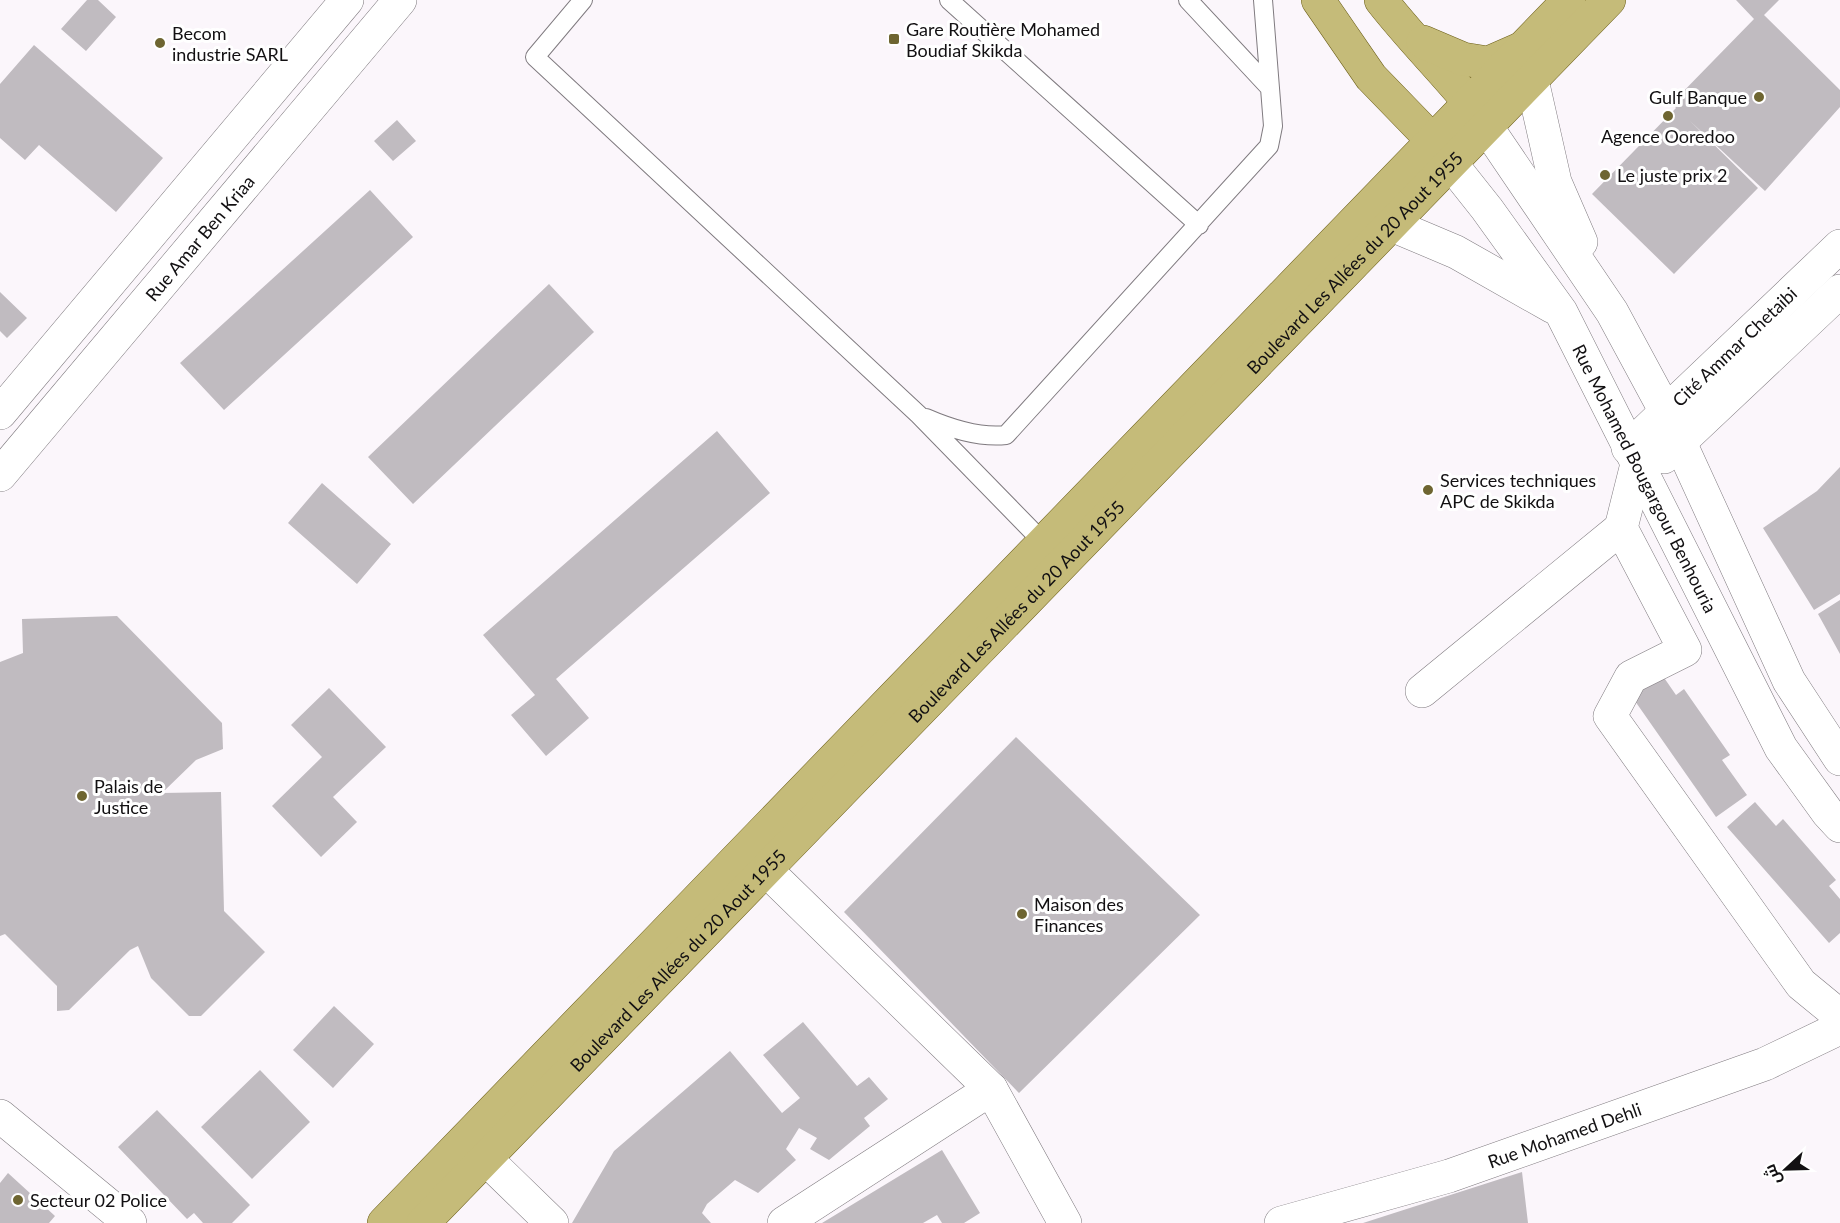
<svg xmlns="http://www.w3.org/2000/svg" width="1840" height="1223" font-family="Lato,Cairo,sans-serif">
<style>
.building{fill:#c0bbc0}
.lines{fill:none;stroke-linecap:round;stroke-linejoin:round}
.lane-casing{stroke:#7f7a7f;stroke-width:20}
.street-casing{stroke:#7f7a7f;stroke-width:34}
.secondary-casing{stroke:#7f7a7f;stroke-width:34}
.primary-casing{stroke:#6e611b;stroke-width:34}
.lane{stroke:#fff;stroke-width:18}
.street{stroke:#fff;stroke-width:33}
.secondary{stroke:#fff;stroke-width:33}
.primary{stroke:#c5bb79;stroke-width:33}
.poi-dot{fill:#6e6531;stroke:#fff;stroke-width:2}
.labels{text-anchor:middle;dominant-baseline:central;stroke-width:6;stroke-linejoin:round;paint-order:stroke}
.poi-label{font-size:18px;fill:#121012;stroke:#fff;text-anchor:start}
.street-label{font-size:18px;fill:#121012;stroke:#fff}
</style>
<rect width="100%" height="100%" fill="#fbf6fb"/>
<path class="building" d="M87,0H98L116,17L86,51L61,29Z
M1736,0H1779L1764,15L1840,90V107L1765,191L1690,121L1758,188L1674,274L1592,194L1676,108L1672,103L1754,19Z
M34,45L163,158L116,212L39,145L25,160L0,138V84Z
M397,120L416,141L393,161L374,141Z
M370,190L413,237L224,410L180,363Z
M549,284L594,332L413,504L368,457Z
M0,292L27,318L7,338L0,331Z
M717,431L770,493L556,679L589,718L546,756L511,715L535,695L483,635Z
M1840,467V594L1814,610L1763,528L1817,491Z
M322,483L391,544L357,584L288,523Z
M1840,600V654L1818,614Z
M117,616L222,723L223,749L196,760L162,793L221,792L224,911L265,952L201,1016H189L151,978L138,946L130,950L69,1010L57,1011V986L5,934L0,936V662L23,653L22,619Z
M1658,669L1676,695L1684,689L1730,755L1722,760L1747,795L1716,817L1628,691Z
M329,688L386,747L333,797L357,822L321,857L272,806L322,757L291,725Z
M1016,737L1200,915L1019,1093L844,912Z
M1755,802L1776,826L1783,819L1836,880L1829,886L1840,899V933L1829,943L1727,827Z
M334,1006L374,1044L333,1088L293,1050Z
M803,1022L857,1086L869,1077L888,1099L864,1118L870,1126L829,1160L810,1149L817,1138L799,1128L786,1149L796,1160L758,1193L735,1180L707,1204L702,1213L711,1223H572L614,1151L730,1051L782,1113L800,1098L763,1055Z
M260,1070L310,1122L252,1179L201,1127Z
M157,1110L250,1205L232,1223H203L194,1213L187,1219L118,1147Z
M942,1150L980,1213L964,1223H942L937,1215L923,1223H822Z
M1522,1172L1528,1223H1363Z
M8,1173L55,1216L49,1223H0V1183Z"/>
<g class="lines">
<defs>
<path id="lane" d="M583,0L535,57L919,415L1043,542
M949,0L1199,225
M1188,0L1270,88
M926,418C949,428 980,438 1006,435L1269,146L1273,126L1263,0"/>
<g id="street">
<path d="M1637,464L1621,528L1685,650L1631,677L1610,716L1801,984L1840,1016"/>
<path d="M1422,691L1621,528"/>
<path d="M765,869L991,1089L1065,1223"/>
<path d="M486,1159L552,1223"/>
<path d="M784,1223L991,1089"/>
<path id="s1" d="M1281,1223L1449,1176L1765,1064L1840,1028"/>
</g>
<g id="secondary">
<path d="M1532,80L1555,182L1581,242"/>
<path d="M1471,104L1612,312L1666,412L1789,681L1840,759"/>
<path id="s2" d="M1433,141L1487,209L1561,312L1781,748L1828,813L1840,826"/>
<path d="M1392,225L1456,252L1553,307"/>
<path d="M0,413L347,0"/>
<path id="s3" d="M1628,448L1840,246"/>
<path d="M1664,457L1840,291"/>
<path id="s4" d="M0,475L400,0"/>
<path d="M0,1116L130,1223"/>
</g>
<g id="primary">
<path d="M1318,0L1371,77L1433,141"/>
<path d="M1381,0C1409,36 1441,68 1470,103"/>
<path d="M1423,42L1463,59L1488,63L1520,49"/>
<path d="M384,1223L1569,0"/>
<path id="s5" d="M423,1223L1609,0"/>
</g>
</defs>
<use href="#lane" class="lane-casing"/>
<use href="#street" class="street-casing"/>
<use href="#secondary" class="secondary-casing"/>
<use href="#primary" class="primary-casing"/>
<use href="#lane" class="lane"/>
<use href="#street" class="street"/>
<use href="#secondary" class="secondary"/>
<use href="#primary" class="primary"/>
</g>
<g class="poi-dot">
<rect x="888" y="33" width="12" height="12" rx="3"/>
<circle cx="160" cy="43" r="6"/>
<circle cx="1759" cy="97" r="6"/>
<circle cx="1668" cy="116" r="6"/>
<circle cx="1605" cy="175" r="6"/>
<circle cx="1428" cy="490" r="6"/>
<circle cx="82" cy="796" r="6"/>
<circle cx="1022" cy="914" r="6"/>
<circle cx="18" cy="1200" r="6"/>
</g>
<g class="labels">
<g class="poi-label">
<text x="906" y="29">Gare Routière Mohamed<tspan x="906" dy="21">Boudiaf Skikda</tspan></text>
<text x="172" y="33">Becom<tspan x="172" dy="21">industrie SARL</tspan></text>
<text x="1747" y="97" text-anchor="end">Gulf Banque</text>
<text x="1668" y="136" text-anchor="middle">Agence Ooredoo</text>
<text x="1617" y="175">Le juste prix 2</text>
<text x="1440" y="480">Services techniques<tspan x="1440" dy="21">APC de Skikda</tspan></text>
<text x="94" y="786">Palais de<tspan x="94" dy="21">Justice</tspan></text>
<text x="1034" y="904">Maison des<tspan x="1034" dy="21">Finances</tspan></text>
<text x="30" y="1200">Secteur 02 Police</text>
</g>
<g class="street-label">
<text stroke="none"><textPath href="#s4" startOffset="310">Rue Amar Ben Kriaa</textPath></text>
<text stroke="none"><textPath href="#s5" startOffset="1338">Boulevard Les Allées du 20 Aout 1955</textPath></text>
<text stroke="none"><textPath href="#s3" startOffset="147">Cité Ammar Chetaibi</textPath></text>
<text stroke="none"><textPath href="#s2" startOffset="400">Rue Mohamed Bougargour Benhouria</textPath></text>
<text stroke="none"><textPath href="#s5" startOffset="852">Boulevard Les Allées du 20 Aout 1955</textPath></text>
<text stroke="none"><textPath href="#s5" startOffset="366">Boulevard Les Allées du 20 Aout 1955</textPath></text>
<text stroke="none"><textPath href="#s1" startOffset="297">Rue Mohamed Dehli</textPath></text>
</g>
</g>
<g transform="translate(1786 1169) rotate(248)" stroke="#ffffff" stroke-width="4.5" paint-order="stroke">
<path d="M0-4.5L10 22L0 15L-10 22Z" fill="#121012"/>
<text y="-9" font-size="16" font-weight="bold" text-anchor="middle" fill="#121012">ش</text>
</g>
</svg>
